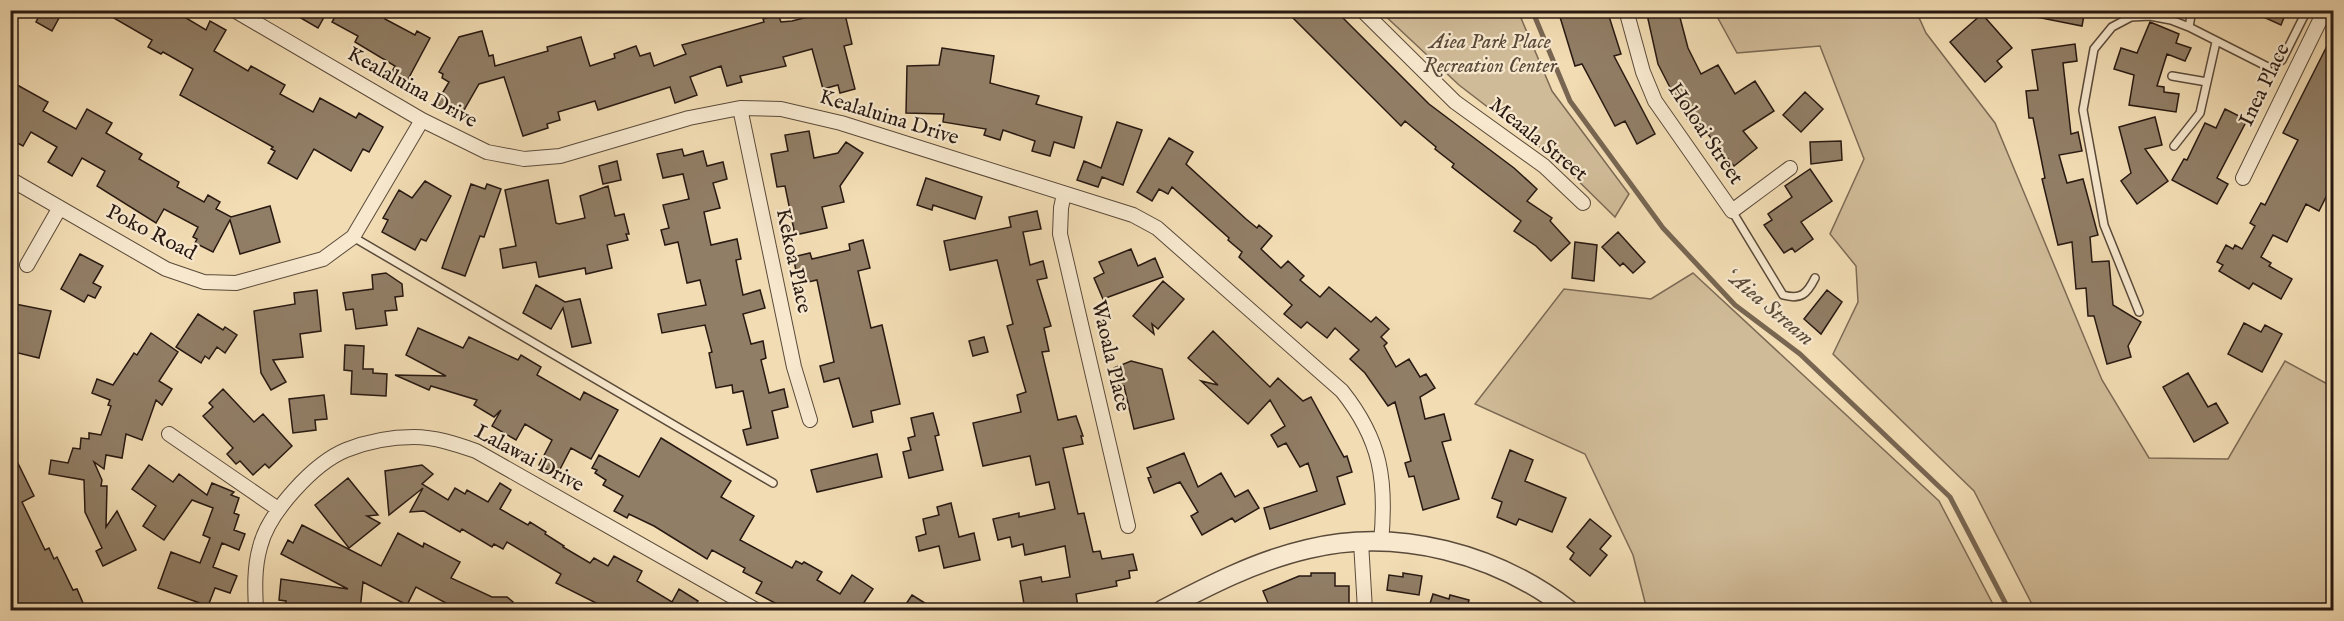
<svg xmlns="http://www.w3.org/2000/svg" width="2344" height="621" font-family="'IM FELL English',serif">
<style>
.green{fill:#d0bb98;stroke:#7c6a55;stroke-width:1.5}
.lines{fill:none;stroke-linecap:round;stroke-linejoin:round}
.stream{stroke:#786652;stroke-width:5}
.building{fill:#917e66;stroke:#281912;stroke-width:1.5}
.service-casing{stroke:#5a4a3a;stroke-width:10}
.minor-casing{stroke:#5a4a3a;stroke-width:16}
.tertiary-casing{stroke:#5a4a3a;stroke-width:21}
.service{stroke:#f7e8ce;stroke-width:7}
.minor{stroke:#f7e8ce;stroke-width:14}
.tertiary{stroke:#f7e8ce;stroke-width:18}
.labels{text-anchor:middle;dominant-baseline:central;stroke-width:4.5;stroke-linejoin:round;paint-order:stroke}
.park-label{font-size:21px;font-style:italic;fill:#5a4a3a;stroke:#f7e8ce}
.street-label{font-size:21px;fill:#281912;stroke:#f7e8ce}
.water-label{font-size:22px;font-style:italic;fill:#5d4d3c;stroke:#f7e8ce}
</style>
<rect width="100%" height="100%" fill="#f2dcb3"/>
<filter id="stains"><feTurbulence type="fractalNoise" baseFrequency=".00333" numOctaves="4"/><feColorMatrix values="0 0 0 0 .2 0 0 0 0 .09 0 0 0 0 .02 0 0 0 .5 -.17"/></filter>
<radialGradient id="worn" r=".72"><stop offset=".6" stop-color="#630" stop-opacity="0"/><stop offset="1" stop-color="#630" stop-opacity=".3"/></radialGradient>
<path class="green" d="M1380,11H1518L1552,91L1629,194L1615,217L1558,161L1459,85Z
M1714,11H1916L1926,33L1995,123L2102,380L2149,458L2228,459L2285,361L2333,387V610H2035L1974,491L1833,354L1858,302L1856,266L1830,234L1864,159L1820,46L1737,53Z
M1693,273L1939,501L1996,610H1647L1633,555L1585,454L1475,404L1564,289L1651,299Z"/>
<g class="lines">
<path class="stream" d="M1532,10L1570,101L1663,228L1735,305L1800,354L1950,497L2009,610"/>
</g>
<path class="building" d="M42,10H50L60,16L52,31L36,22Z
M100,10H165L175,16L176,12L206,30L210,21L226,30L214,51L248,71L251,66L285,85L280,94L313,112L320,98L356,118L359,113L383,127L382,129L369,152L363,149L351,171L314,149L297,179L268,163L275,151L271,149L273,147L180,95L193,69L163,52L161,54L148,47L152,40Z
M287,10H328L318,28Z
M339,10H377L386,15L385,19L415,35L417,31L430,38L406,83L390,75L395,66L355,42L358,36L332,22Z
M835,10H844L852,44L844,46L855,89L840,93L838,85L823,89L812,49L783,57L786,66L740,76L742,82L727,86L721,66L690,77L697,95L675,103L670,87L598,110L595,101L558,112L560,120L547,124L548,128L523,136L504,77L479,84L460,117L436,104L449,82L442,78L443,74L439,72L459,37L482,31L489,56L493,55L495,66L548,51L547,47L581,37L590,66L615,58L614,54L636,46L640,56L650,53L654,66L686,54L682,45L764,22L763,19L778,14L781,22L792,21Z
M1285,10H1335L1429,104L1514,168L1537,189L1527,201L1552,218L1550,221L1570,243L1551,261L1536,246L1514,231L1521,221L1452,167L1454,164L1435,149L1436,147L1405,121L1401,126Z
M1585,10H1607L1621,54L1614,56L1655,134L1637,144L1625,121L1615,126L1582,64L1575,66L1560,17Z
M1646,10H1678L1688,48L1701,74L1718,65L1735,94L1755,81L1774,111L1743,131L1757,148L1734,166L1693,116L1687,119L1679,105L1658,64Z
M2036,10H2085L2082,26L2036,17Z
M2248,10H2287L2281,25Z
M1982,14L2012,48L1997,61L2002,67L1985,82L1950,42Z
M2150,22L2179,34L2176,43L2191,48L2185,61L2167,54L2157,86L2164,87V92L2179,94L2176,112L2129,105L2134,75L2114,69L2121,48L2137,53Z
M2334,32V181L2319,211L2306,204L2287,242L2273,235L2261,257L2271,263L2269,266L2292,279L2281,299L2253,283L2249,289L2219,271L2223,265L2217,262L2226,245L2233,249L2235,245L2242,249L2255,226L2250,223L2261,203L2265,205L2298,140L2283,133Z
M2075,44L2077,61L2063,63L2071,134L2078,132L2082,151L2059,155L2067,183L2083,179L2098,235L2090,237L2092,262L2109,261L2113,305L2141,322L2128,346L2131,357L2107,364L2094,316H2088L2086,288L2076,289L2072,242L2058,245L2042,179L2045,178L2033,118H2029L2026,91L2038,90L2032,50Z
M942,48L994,56L990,83L1039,96L1036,104L1082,117L1074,148L1054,142L1050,156L1032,151L1035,141L1003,130L1000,140L984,135L986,129L943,122L944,114L906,113L907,66L939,65Z
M10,81L48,102L43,111L76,129L87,109L112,123L106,133L142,154L139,159L179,182L177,187L204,202L208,195L220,202L216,209L231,217L270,206L280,242L240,254L230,220L213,252L195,243L197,239L193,237L198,227L164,209L156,223L97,186L105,171L82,158L72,176L48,162L57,147L31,132L23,146L10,139Z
M1805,92L1823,109L1801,132L1783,115Z
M2225,109L2247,120L2217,178L2228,184L2217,204L2172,180L2184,159L2187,160L2205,123L2216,128Z
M2155,117L2162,145L2145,149L2168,181L2137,204L2121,181L2131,173L2119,127Z
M1117,122L1142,130L1123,185L1102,177L1098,187L1077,180L1084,161L1101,168Z
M809,131L814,158L838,153L846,142L863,153L840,186L844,202L822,207L827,228L795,235L785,186L777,187L771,154L788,151L785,135Z
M1169,138L1193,152L1186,164L1246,219L1257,228L1259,225L1272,236L1261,249L1281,268L1288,261L1304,276L1300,280L1320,297L1329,287L1371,322L1376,317L1389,329L1381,337L1387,343L1384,346L1396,367L1409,359L1420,377L1426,374L1435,388L1420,397L1425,419L1444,414L1451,440L1442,442L1459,499L1423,510L1414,476L1409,477L1405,463L1411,461L1395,402L1388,406L1365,373L1350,359L1359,350L1335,328L1327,338L1307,322L1301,328L1284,314L1292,305L1239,257L1242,252L1228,240L1229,238L1172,187L1168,194L1159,189L1152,201L1137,192Z
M1841,141L1842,160L1811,164L1810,142Z
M682,149L684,156L703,151L707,166L723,162L727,179L713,183L720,208L704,212L711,245L737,239L741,259L736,260L743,295L760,290L765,308L743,314L751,344L763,341L766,358L761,360L769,393L784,389L788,407L772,411L778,438L747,445L743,430L751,428L743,391L733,393L732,385L716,388L709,353L712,352L705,325L662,333L658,314L706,305L700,280L687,283L678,242L665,245L661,230L669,228L663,205L689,199L683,174L663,178L657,154Z
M617,161L621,180L603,184L599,166Z
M1810,169L1832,201L1801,222L1813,239L1795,252L1792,248L1784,253L1764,225L1772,220L1768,214L1792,197L1785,186Z
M926,178L982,197L975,219L933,205L932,210L917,205Z
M548,180L556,223L559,224L585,218L580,196L608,186L615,216L624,214L629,234H626L628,240L607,245L612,268L586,274L585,268L539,277L536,262L503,268L500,249L516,246L505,190Z
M425,181L451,196L426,241L421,239L415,250L382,232L388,220L383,218L399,190L412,198Z
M471,184L485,189L487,184L501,189L484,237L480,236L465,276L442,268Z
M1037,211L1041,229L1023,232L1030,265L1043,261L1047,278L1037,280L1051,326L1044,328L1049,351L1042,352L1058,420L1076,416L1083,436H1081L1083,444L1063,448L1078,514L1084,513L1093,552L1100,551L1102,559L1133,554L1137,570L1129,571L1130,578L1116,581L1117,586L1076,594L1078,607L1071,608L1072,610H1040L1039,608L1025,610L1020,581L1041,577L1042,582L1070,577L1065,546L1025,555L1023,544L1012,547L1010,537L998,540L993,519L1019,513V517L1055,509L1049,482L1036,485L1030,456L983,466L973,423L1021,412L1017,395L1026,392L1007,326L1013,324L997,260L950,270L944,241L1011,227L1009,217Z
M1618,232L1645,262L1633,273L1623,263L1620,266L1602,247Z
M863,240L870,268L858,271L871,328L882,325L900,404L871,411L873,422L853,427L839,378L824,382L820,366L834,362L817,280L799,284L793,257L810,253L812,259L850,250L849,244Z
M1575,242L1597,245L1594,281L1572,278Z
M1131,249L1138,266L1155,258L1163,277L1103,299L1094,278L1104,273L1099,262Z
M80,254L103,266L93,283L101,287L95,298L88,295L84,302L61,289Z
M386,273L402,284L403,296L395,297L397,310L385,311L387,325L356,329L353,309L346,310L343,293L373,289L372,275Z
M1163,281L1184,299L1158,329L1152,324L1154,334L1133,316Z
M536,285L565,302L580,299L591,343L572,347L563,308L551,329L523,313Z
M317,290L321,331L300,334L303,357L273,360L286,382L271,390L261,373L254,311L295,304L294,293Z
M1827,290L1842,302L1821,334L1804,319Z
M10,303L51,311L39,358L10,351Z
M198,314L223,330L225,327L237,335L225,353L217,347L209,359L205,356L201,363L176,347Z
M2244,323L2261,332L2265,325L2282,334L2262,372L2228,354Z
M418,328L463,348L469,337L518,360L521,355L541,367L537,375L580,400L584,392L618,410L591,459L571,448L557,475L539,465L552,440L525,424L516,440L492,426L501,410L494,417L474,405L477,400L431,386L429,390L395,375L446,376L406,355Z
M1213,331L1270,387L1278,378L1303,401L1311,397L1344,457L1347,456L1352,472L1337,477L1345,504L1270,529L1264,508L1317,491L1308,463L1300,467L1286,443L1278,447L1271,435L1285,426L1270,400L1248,424L1201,381L1218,385L1188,358Z
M151,333L178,352L159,381L172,389L162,405L156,400L142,440L126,434L122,458L106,455L104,469L94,462L102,480L101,486H107L106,527L117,511L136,550L103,566L96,551L102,548L85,512L84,480L49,474L51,460L68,463L73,448L80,449L81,438L89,439V433L101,435L111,406L108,405L110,400L92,393L97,379L113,385L134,353L137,355Z
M984,337L988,352L973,356L969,341Z
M345,345L364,346L363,369H373V373L387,374L386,396L351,394L352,371L344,370Z
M1131,361L1162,369L1174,419L1134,429L1124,386L1119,387L1114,368Z
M2188,373L2208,407L2216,403L2228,423L2194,442L2163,387Z
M223,389L254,422L263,414L292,446L269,468L265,464L253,475L240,461L236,464L227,454L233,448L203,416L213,407L209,403Z
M324,395L327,419L315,420L316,430L293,433L289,399Z
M933,413L939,435L935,436L943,470L909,478L903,452L911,450L908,438L915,436L911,418Z
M661,438L731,481L721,497L754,516L740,540L792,568L796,561L802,564L804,562L822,572L817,580L840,594L852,575L873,589L859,610H788L756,593L762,582L743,572L745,568L712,550L707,559L654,526L629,514L627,518L614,511L623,496L603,485L606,480L595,473L597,470L592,468L599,455L639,477Z
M10,447L34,496L22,502L45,550L49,548L54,559L57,557L73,590L77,589L86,610H10Z
M1510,450L1533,460L1525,481L1566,498L1552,532L1519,519L1516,525L1497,517L1502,502L1492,498Z
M1184,453L1198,487L1221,473L1235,497L1248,490L1259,508L1235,522L1232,518L1202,535L1191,516L1198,512L1180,482L1154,493L1148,478L1151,477L1147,468Z
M877,454L882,477L817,492L811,470Z
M149,465L173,482L179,474L207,495L212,483L234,492L231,495L239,498L234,513L239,515L234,530L245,534L239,550L222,543L213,567L237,576L230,593L215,588L208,606L158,588L171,552L200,563L210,538L203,535L213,508L192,500L164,540L143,526L156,506L132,489Z
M422,465L433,474L422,484L448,500L455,488L465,494L467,490L488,502L500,483L511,490L500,509L528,525L530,522L546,532L545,534L564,546L563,547L590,563L594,558L608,566L614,556L642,571L637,581L672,602L679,589L698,601L692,610H610L556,583L561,574L507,542L503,549L494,544L492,547L462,529L460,532L424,511L410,512L423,488L389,515L385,471Z
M348,478L378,515L367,516L380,523L349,548L315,505Z
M951,503L959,537L974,533L980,560L944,568L939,546L919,551L916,537L926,534L923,519L939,515L937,507Z
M1590,519L1611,536L1600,549L1607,555L1590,576L1570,559L1574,553L1567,547Z
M302,525L381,566L398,533L423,547L424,543L460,562L451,578L492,597H507L513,602L511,606L521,610H459L416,587L407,605L363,582L360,610H288L289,606H285L286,601L279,600L281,579L348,589L281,554L288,540L293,543Z
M1311,573H1335V586H1349V610H1271L1263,591L1299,576H1311Z
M1403,573L1422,576L1419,595L1387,590L1389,575L1403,577Z
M1433,594L1449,599L1450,595L1469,600L1468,604L1476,607V610H1428Z
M912,595L936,610H902Z"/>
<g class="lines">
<defs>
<path id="service" d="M2189,27L2192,10
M2172,76L2207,82
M2174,146L2200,113L2216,42
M1732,211L1783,295C1801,300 1807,294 1815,278
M353,237L773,483
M2139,312L2104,225L2083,110L2094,49L2112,27L2131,17L2150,16L2171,20L2189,27L2270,68L2282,60L2307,10"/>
<path id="minor" d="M234,10L422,120L487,152L524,159L560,156L689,118L740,108L781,109L841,123L1133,215L1157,228L1342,391C1381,440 1387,480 1381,543
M1362,10L1455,102L1544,166L1583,203
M1626,10L1643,72L1655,101L1732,211L1790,168
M740,108L794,367L810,420
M2243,178L2325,10
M10,179L166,269L204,282L236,283L323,259L353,237L422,120
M1064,194L1061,208L1060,234L1128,526
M27,265L59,209
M169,434L278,509
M1361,542L1365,610
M256,610C255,589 254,568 260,547C268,513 314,463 346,450C366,442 392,437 414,437C435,437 456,444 476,451L756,610"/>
<path id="tertiary" d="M1162,610C1208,586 1256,561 1308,549C1398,527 1497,554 1569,610"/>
</defs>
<use href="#service" class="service-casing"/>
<use href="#minor" class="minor-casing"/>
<use href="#tertiary" class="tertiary-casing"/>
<use href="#service" class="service"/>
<use href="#minor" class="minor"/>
<use href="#tertiary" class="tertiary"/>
</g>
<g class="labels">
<g class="park-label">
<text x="1490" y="42">Aiea Park Place<tspan x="1490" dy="24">Recreation Center</tspan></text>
</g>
<g class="street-label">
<text transform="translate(2265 85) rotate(-64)">Inea Place</text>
<text transform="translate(412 88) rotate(29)">Kealaluina Drive</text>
<text transform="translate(889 118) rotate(17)">Kealaluina Drive</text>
<text transform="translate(1705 134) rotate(56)">Holoai Street</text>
<text transform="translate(1538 140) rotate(39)">Meaala Street</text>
<text transform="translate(151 233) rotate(27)">Poko Road</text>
<text transform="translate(793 261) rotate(78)">Kekoa Place</text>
<text transform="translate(1110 356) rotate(77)">Waoala Place</text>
<text transform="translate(529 459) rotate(28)">Lalawai Drive</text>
</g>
<g class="water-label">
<text transform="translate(1769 307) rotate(40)">ʻAiea Stream</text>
</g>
</g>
<rect width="2344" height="621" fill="none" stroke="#f2dcb3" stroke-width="36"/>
<rect x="12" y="12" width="2320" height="597" fill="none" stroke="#281912" stroke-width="3"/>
<rect x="18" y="18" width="2308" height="585" fill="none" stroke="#281912" stroke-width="1.5"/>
<rect width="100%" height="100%" filter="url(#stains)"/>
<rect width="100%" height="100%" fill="url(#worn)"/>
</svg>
